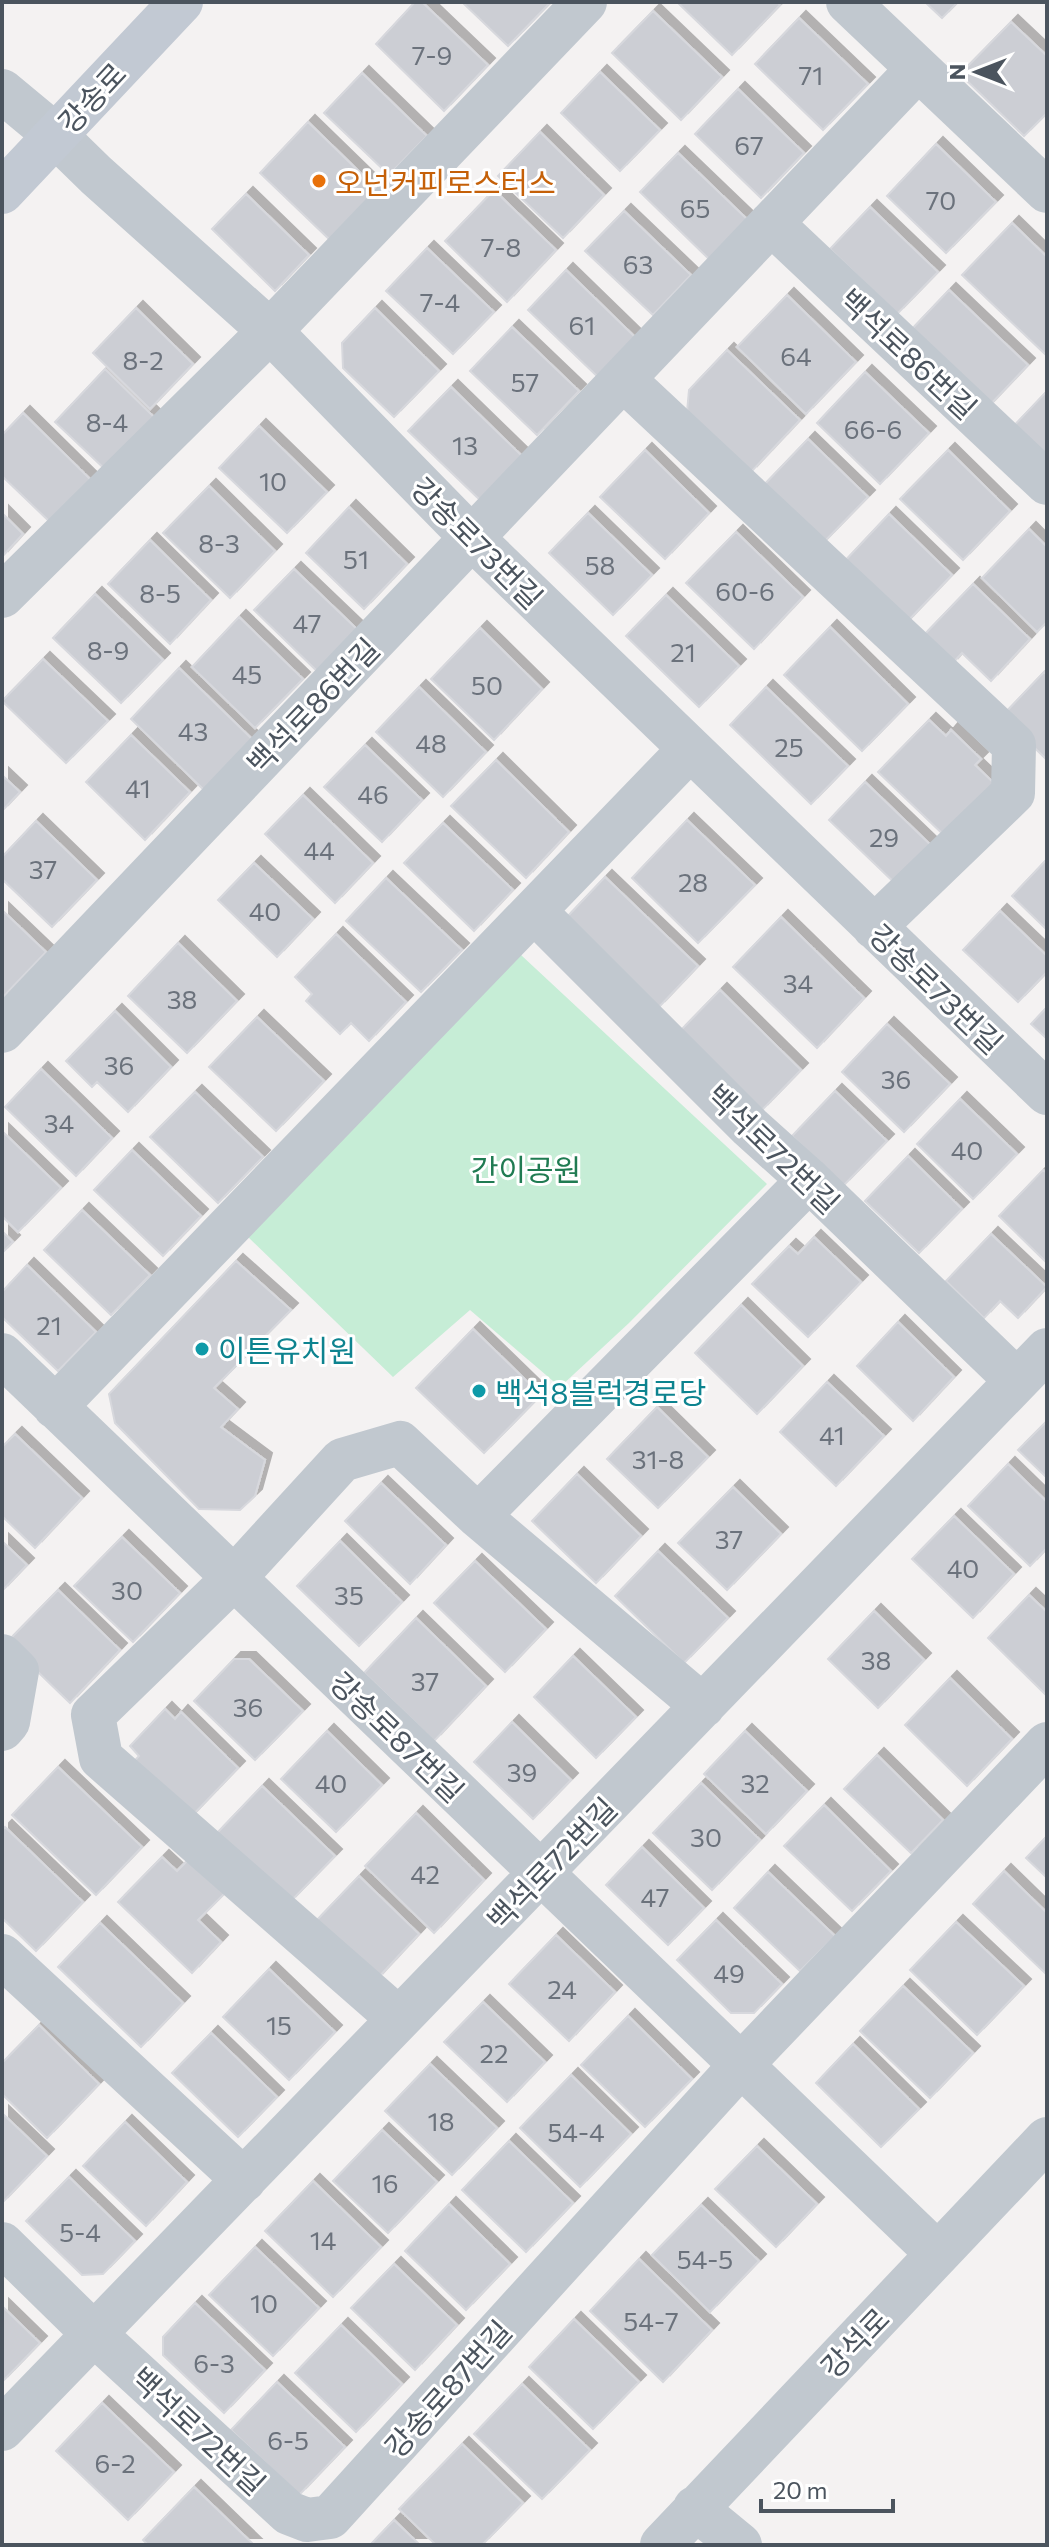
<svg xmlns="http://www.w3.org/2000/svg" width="1049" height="2547" font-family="Commissioner,'Noto Sans KR',sans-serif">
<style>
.green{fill:#c6edd6}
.building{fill:#ccced4;stroke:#d7d8dd;stroke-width:2;filter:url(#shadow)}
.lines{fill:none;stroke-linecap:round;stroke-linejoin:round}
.street{stroke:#c1c8cf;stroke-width:44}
.secondary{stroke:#c2c9d3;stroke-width:44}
.food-dot{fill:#e8710a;stroke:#fff;stroke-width:3}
.culture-dot{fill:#0f9aa8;stroke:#fff;stroke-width:3}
.labels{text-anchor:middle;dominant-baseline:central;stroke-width:6;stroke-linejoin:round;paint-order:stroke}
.number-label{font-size:26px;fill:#6b727c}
.street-label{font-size:30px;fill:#4b545e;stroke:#fff}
.food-label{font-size:30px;fill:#c56008;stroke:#fff;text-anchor:start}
.park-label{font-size:30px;fill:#207b52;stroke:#fff}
.culture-label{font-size:30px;fill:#0d838f;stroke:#fff;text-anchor:start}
</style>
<defs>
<filter id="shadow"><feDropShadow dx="7" dy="-7" stdDeviation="0" flood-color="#0004"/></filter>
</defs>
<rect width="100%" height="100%" fill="#f4f2f2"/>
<path class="green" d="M521,955L767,1184L629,1323L560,1387L470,1310L393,1377L246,1235Z"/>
<path class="building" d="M415,2H422L488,65L444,111L376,44Z
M462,2H551L508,46Z
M677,2H777L780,5L732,55Z
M925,2H958L942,18Z
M653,11L722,77L681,120L612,53Z
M799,18L868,84L823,130L755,64Z
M1011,22L1047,56V113L1024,136L960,74Z
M600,72L660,130L620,171L561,113Z
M362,73L427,136L389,175L324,113Z
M738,89L804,153L761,198L695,134Z
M308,122L378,190L330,240L260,173Z
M540,132L604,195L563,238L498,176Z
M936,144L996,202L946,253L887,196Z
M678,153L750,222L712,262L640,192Z
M494,190L556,250L507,302L445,241Z
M246,194L309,255L275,291L212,229Z
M870,207L938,272L897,314L830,249Z
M624,211L691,275L653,315L585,251Z
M1012,223L1047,257V352L1045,354L962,275Z
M427,248L494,312L453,354L386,291Z
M566,270L636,338L599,378L528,310Z
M949,290L1028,365L987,408L909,332Z
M787,295L856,362L806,414L737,347Z
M136,308L193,364L150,409L93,353Z
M375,308L439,371L394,417L343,368L342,343Z
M512,327L579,391L537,435L470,371Z
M727,350L800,420L750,473L687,412L689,390Z
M105,369L158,421L109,473L55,422Z
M865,372L929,433L880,484L817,423Z
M451,387L522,456L480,500L408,431Z
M1047,391V477L1005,435Z
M23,413L93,482L53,525L2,476V435Z
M259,426L327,492L287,533L219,468Z
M808,439L868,497L819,547L760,489Z
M645,450L709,513L665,559L600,497Z
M948,450L1010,511L963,560L900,499Z
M209,486L275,551L230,598L163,533Z
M349,507L407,564L364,609L306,553Z
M2,513L23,534L2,557Z
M588,513L652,575L613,615L549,553Z
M889,514L952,575L904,625L841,565Z
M1029,529L1047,547V622L1037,632L982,578Z
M736,532L803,597L754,649L686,583Z
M150,540L211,600L170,644L108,584Z
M294,569L361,633L321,675L254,610Z
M973,584L1030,639L991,681L962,653L951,665L922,637Z
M95,594L163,660L121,703L53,638Z
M666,595L739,666L699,707L626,636Z
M239,617L303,679L255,728L192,667Z
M830,627L908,704L862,751L784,675Z
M480,628L542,689L494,740L431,679Z
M43,659L108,721L66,763L2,701Z
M179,668L255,742L206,792L131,719Z
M1044,672L1047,675V760L1002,716Z
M419,687L486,752L443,797L376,732Z
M766,687L848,766L811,804L730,725Z
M929,720L946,736L951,730L981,759L975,765L998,787L948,839L878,772Z
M131,735L190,792L145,840L86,782Z
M365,745L422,800L382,842L324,787Z
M496,760L569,832L526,878L451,806Z
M2,775L20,792L2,811Z
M865,782L938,852L902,890L829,820Z
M303,795L373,863L335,903L265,834Z
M687,820L755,885L698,943L632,878Z
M36,821L97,880L52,927L2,879V857Z
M443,823L513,890L474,931L404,863Z
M1047,859V930L1012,896Z
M254,863L313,919L277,957L218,900Z
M605,877L698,966L658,1008L565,919Z
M386,878L462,950L421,992L346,921Z
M2,910L46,952L2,998Z
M1000,911L1047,956V972L1018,1002L963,950Z
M781,917L864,998L817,1048L733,967Z
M336,934L406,1002L369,1041L351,1023L340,1034L306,1001L312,994L295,977Z
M178,943L237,1001L187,1053L128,996Z
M720,990L801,1070L761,1111L679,1032Z
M1047,1007V1039L1031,1024Z
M115,1011L171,1067L128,1112L97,1082L92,1087L66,1061Z
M257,1017L324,1081L276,1131L209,1067Z
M887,1024L950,1084L904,1132L842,1072Z
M41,1069L112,1138L76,1176L5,1107Z
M835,1091L887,1141L843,1186L792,1136Z
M195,1092L263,1157L218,1203L150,1137Z
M960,1099L1017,1154L973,1199L917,1144Z
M2,1131L61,1188L18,1232L2,1216Z
M132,1150L201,1216L163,1256L94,1190Z
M908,1156L962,1209L919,1253L865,1201Z
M1043,1170L1047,1173V1263L999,1216Z
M82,1210L150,1275L111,1315L44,1250Z
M2,1231L13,1242L2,1253Z
M991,1234L1047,1287L1018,1318L1000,1301L984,1318L946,1281Z
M814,1237L861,1282L808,1337L752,1284L789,1246L798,1254Z
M236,1261L291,1310L214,1388L238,1409L221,1427L265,1460L255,1496L240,1510L199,1509L115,1423L109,1394Z
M27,1265L96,1332L58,1371L2,1317V1292Z
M741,1305L803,1366L757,1414L695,1353Z
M898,1322L954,1377L913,1421L857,1366Z
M473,1329L541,1395L484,1453L416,1388Z
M827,1382L884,1436L836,1486L780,1432Z
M657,1407L708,1457L658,1508L607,1459Z
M1047,1421V1478L1018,1450Z
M15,1434L82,1498L35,1548L2,1516V1447Z
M1008,1464L1047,1502V1548L1030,1566L968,1506Z
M577,1474L641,1536L596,1583L532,1521Z
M381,1483L446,1545L410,1584L345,1521Z
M733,1487L781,1534L727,1590L678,1543Z
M954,1516L1014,1574L973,1618L912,1559Z
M122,1537L180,1593L133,1642L74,1586Z
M2,1541L27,1565L2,1591Z
M340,1541L402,1602L359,1646L297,1586Z
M658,1551L728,1618L684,1663L615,1596Z
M475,1561L546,1629L505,1672L434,1603Z
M58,1590L120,1650L70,1703L7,1642Z
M1029,1595L1047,1612V1696L988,1638Z
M874,1611L924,1660L878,1708L828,1659Z
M416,1618L486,1686L434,1741L364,1673Z
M573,1656L636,1717L596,1758L534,1697Z
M234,1659H249L303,1711L255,1760L194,1701Z
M950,1678L1012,1739L967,1786L905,1725Z
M165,1709L175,1719L181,1712L238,1768L187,1821L130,1766L139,1756L130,1746Z
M512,1722L571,1780L533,1819L474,1762Z
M327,1731L382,1785L336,1832L281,1779Z
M745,1731L807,1791L766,1834L704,1774Z
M877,1755L943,1820L911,1853L844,1789Z
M58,1767L142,1847L96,1895L12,1815Z
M701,1783L760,1840L712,1890L653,1833Z
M262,1786L335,1856L289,1903L217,1833Z
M824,1805L891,1871L852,1911L784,1846Z
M416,1813L484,1880L434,1933L365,1866Z
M5,1827L83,1902L36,1951L2,1918V1830Z
M1047,1836V1878L1026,1858Z
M642,1847L704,1908L668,1945L606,1885Z
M162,1857L177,1871L190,1858L225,1893L198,1920L221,1942L192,1973L118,1902Z
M1004,1871L1047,1913V1975L973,1904Z
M768,1872L835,1936L800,1971L734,1908Z
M359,1876L419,1934L376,1980L315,1922Z
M716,1920L782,1984L754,2013H731L677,1960Z
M956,1922L1024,1986L977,2035L910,1970Z
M100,1923L183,2003L141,2047L58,1967Z
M556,1935L615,1992L569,2041L509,1984Z
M269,1969L335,2032L289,2080L223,2017Z
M903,1986L973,2053L930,2098L860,2031Z
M483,2002L545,2062L507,2102L444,2042Z
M628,2016L692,2079L645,2127L581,2065Z
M39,2025L99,2084L47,2138L2,2094V2063Z
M211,2033L277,2097L238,2137L172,2073Z
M853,2044L919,2109L881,2147L816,2083Z
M430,2064L497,2128L452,2175L385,2111Z
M571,2075L631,2134L580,2187L520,2128Z
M2,2113L47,2156L2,2203Z
M125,2122L187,2182L146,2226L83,2166Z
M382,2130L437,2182L388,2233L333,2181Z
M509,2141L573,2203L526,2252L462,2190Z
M757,2146L817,2204L776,2247L715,2189Z
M69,2177L135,2241L103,2274L82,2275L26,2221Z
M313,2181L381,2247L333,2297L265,2231Z
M449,2204L510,2264L466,2310L405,2251Z
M701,2205L759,2261L710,2312L652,2255Z
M255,2247L319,2308L273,2356L209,2295Z
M639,2259L712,2330L663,2382L590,2311Z
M394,2264L457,2325L415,2370L351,2308Z
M195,2303L265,2370L224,2413L163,2355V2337Z
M2,2306L40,2343L2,2382Z
M574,2319L639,2382L593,2429L529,2367Z
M341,2325L402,2384L356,2432L295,2373Z
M277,2382L345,2447L299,2495L231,2430Z
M522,2384L590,2450L542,2499L474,2434Z
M102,2403L174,2472L128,2520L56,2451Z
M462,2444L523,2503L482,2545H436L399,2509Z
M194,2487L254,2545H148L143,2540Z
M394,2520L420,2545H370Z"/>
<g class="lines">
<path class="street" d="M848,2L1047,191
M2,91L55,135L96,175L270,331L472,538L1047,1093
M771,223L1047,483
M623,379L1014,745L1013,793L874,927
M2,596L270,331L585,2
M534,911L750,1127L809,1180L1017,1381
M2,1031L918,69
M2,1355L938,2254
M55,1407L690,749
M478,1516L809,1180
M2,1656L17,1671L8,1722L2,1729
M2,1956L244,2180
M399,2019L101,1758L93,1715L234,1578L342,1460L400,1443L478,1516L703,1706
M2,2244L94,2334L289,2513L307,2520L330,2517L741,2065L1047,1744
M2,2429L1047,1350
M695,2508L740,2545
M662,2545L1047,2139"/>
<path class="secondary" d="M2,192L181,2"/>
</g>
<circle class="food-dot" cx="319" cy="181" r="8"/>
<g class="culture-dot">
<circle cx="202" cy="1349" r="8"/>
<circle cx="479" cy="1391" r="8"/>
</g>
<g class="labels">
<g class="number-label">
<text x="432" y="54">7-9</text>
<text x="811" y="74">71</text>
<text x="749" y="144">67</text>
<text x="941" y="199">70</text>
<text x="695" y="207">65</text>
<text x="501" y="246">7-8</text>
<text x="638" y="263">63</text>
<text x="440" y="301">7-4</text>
<text x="582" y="324">61</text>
<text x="796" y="355">64</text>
<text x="143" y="359">8-2</text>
<text x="525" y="381">57</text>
<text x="107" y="421">8-4</text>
<text x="873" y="428">66-6</text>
<text x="465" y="444">13</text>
<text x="273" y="480">10</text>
<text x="219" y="542">8-3</text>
<text x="356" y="558">51</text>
<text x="600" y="564">58</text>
<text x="745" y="590">60-6</text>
<text x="160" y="592">8-5</text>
<text x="307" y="622">47</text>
<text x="108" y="649">8-9</text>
<text x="683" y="651">21</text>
<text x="247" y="673">45</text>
<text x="487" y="684">50</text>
<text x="193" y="730">43</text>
<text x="431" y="742">48</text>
<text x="789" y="746">25</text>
<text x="138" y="787">41</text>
<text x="373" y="793">46</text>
<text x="884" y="836">29</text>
<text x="319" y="849">44</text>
<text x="43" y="868">37</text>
<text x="693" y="881">28</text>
<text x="265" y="910">40</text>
<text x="798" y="982">34</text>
<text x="182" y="998">38</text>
<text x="119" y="1064">36</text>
<text x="896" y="1078">36</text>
<text x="59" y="1122">34</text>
<text x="967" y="1149">40</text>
<text x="49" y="1324">21</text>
<text x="832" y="1434">41</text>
<text x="658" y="1458">31-8</text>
<text x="729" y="1538">37</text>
<text x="963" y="1567">40</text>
<text x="127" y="1589">30</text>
<text x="349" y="1594">35</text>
<text x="876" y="1659">38</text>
<text x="425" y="1680">37</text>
<text x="248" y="1706">36</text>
<text x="522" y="1771">39</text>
<text x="331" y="1782">40</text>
<text x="755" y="1782">32</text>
<text x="706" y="1836">30</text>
<text x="425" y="1873">42</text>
<text x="655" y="1896">47</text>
<text x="729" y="1972">49</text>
<text x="562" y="1988">24</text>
<text x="279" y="2024">15</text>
<text x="494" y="2052">22</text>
<text x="441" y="2120">18</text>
<text x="576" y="2131">54-4</text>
<text x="385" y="2182">16</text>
<text x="80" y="2231">5-4</text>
<text x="323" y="2239">14</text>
<text x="705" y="2258">54-5</text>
<text x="264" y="2302">10</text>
<text x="651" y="2320">54-7</text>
<text x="214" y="2362">6-3</text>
<text x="288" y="2439">6-5</text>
<text x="115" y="2462">6-2</text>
</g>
<g class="street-label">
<text transform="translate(91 97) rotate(-47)">강송로</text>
<text transform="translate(909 353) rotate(43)">백석로86번길</text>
<text transform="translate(478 542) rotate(45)">강송로73번길</text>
<text transform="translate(312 705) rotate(-46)">백석로86번길</text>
<text transform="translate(937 988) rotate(44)">강송로73번길</text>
<text transform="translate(774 1148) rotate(44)">백석로72번길</text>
<text transform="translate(398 1736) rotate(44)">강송로87번길</text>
<text transform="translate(551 1863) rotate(-46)">백석로72번길</text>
<text transform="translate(854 2342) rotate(-46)">강석로</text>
<text transform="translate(447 2388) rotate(-48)">강송로87번길</text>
<text transform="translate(199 2430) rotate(43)">백석로72번길</text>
</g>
<g class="food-label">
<text x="335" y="181">오넌커피로스터스</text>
</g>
<g class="park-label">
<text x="526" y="1168">간이공원</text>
</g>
<g class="culture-label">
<text x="218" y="1349">이튼유치원</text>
<text x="495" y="1391">백석8블럭경로당</text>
</g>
</g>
<rect width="1049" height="2547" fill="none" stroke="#4b545e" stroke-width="8"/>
<g transform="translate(977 72) rotate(270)" stroke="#ffffff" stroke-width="6" paint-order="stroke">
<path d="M0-6L14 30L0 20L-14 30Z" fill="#4b545e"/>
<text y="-12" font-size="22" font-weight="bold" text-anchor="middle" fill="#4b545e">N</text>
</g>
<path d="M761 2499v12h132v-12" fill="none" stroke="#4b545e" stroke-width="4"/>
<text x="773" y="2499" font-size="24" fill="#4b545e" stroke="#ffffff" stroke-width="6" paint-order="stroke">20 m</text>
</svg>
